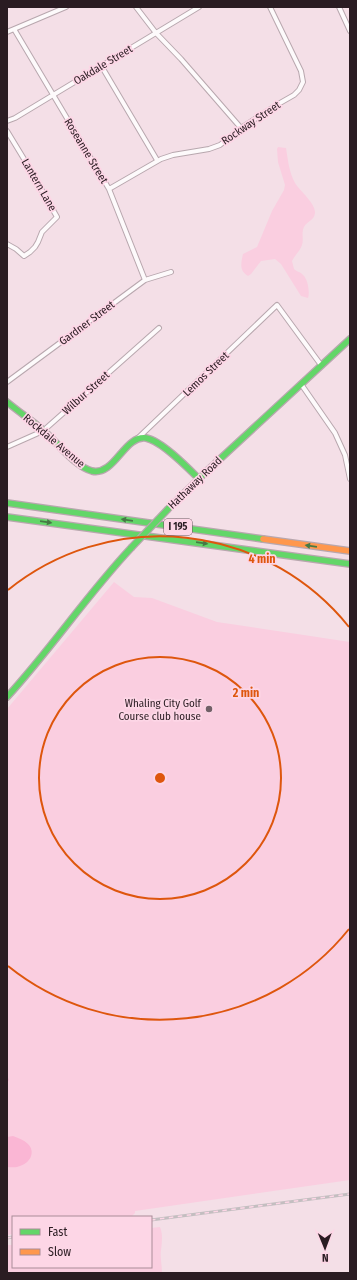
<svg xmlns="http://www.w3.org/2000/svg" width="357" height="1280" font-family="'Fira Sans Condensed',sans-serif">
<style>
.green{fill:#facee0}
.water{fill:#fab6d4}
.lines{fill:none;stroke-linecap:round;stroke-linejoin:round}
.stream{stroke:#fab6d4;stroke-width:1.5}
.street-casing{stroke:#b8a7ae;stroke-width:6}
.fast-casing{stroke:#b8a7ae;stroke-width:8}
.slow-casing{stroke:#b8a7ae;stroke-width:8}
.street{stroke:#fdfafb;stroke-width:4}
.fast{stroke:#63d668;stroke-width:5.5}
.slow{stroke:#ff974d;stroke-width:5.5}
.rail-casing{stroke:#c3bec0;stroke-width:3}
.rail{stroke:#fdd6e6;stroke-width:1.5;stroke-dasharray:4.5;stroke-linecap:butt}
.fast-bridge-casing{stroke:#b8a7ae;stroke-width:8;stroke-linecap:butt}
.fast-bridge{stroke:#63d668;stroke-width:5.5}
.oneway{fill:#467945}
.ring{fill:none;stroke:#de560d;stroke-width:2}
.poi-dot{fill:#716067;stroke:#fdd6e6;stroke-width:1.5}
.labels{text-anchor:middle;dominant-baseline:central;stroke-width:3.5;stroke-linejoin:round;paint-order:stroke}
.shield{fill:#fdd6e6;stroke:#69545d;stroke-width:1}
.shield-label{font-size:10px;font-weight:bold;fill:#2a1c22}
.street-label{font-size:11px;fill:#2a1c22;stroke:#fdd6e6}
.poi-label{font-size:11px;fill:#2a1c22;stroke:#fdd6e6;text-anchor:end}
.centre{fill:#de560d;stroke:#fdd6e6;stroke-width:2}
.ring-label{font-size:12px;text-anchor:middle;font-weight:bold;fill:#de560d;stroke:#fdd6e6;stroke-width:3.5;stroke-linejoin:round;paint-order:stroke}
</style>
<rect width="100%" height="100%" fill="#f4dfe7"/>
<path class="green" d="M278,147L286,148C288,160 289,172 295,183C301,192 316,204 315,213C314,221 307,221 304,227C301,233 304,239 302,245C300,251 295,255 292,261L294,269C297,272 301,272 303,275C308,279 310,293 308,298L301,296L281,264L275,259L261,261L251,274L248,276C239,271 241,263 243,254L257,247L272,211L284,190L285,185L278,162L277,149Z
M114,582L134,597L152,598L217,622L350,642V1180L135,1211V1213L131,1217H13V1234L7,1235V709Z
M160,1227C163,1234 162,1242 161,1250C160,1258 162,1265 162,1273H7V1245H13V1267H151V1228Z"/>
<path class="water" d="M13,1136C18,1138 24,1140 28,1144C36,1152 30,1163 20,1166C16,1168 11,1167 7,1167V1137Z"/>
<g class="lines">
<path class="stream" d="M7,1077L8,1080L7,1082"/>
<defs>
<path id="street" d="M136,7L156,33L181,59L241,128
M339,7L350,31
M14,29L109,189L145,280
M7,32L66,7
M102,67L157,160
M7,121L15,118L199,7
M7,131L24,159L57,217L42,232L38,242L35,247L30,252L24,256L16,249L7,244
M109,189L161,159L173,155L209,149L220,145L241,128L280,103L294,95L299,90L303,82L301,71L270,7
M7,382L145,280L171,272
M301,384L335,433L345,455L350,479
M137,439L277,305L321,365
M7,447L43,431L159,328"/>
<path id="fast" d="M7,402C19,412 31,420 43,430C57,442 74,466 92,471C115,476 124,435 146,438C162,441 188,468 199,479
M7,503L263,539
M168,509L207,471L350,339
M7,517L350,564
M7,697C51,649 87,595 131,548"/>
<path id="slow" d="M263,539L350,551"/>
</defs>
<use href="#street" class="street-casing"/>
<use href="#fast" class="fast-casing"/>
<use href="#slow" class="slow-casing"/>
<use href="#street" class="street"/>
<use href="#fast" class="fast"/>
<use href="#slow" class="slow"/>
<defs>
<path id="rail" d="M151,1220L350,1194
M7,1238L13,1237"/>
</defs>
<use href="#rail" class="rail-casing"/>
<use href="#rail" class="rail"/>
<defs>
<path id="fast-bridge" d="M131,548L168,509"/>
</defs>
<use href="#fast-bridge" class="fast-bridge-casing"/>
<use href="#fast-bridge" class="fast-bridge"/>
</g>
<defs><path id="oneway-solid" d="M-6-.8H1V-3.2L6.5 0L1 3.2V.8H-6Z"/></defs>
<g class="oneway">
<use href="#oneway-solid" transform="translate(127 520) rotate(-172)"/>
<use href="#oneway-solid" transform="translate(46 522) rotate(8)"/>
<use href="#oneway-solid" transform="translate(202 543) rotate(8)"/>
<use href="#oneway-solid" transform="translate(311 546) rotate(-172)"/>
</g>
<g class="ring">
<circle cx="160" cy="778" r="121"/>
<path d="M349 929A242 242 0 0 1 8 966M8 590A242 242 0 0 1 349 627"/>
</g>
<circle class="poi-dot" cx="209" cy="709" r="4"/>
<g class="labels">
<rect class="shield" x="164" y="519" width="28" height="16" rx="3"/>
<g class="shield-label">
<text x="178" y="527">I 195</text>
</g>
<g class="street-label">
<text transform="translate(103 65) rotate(-31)">Oakdale Street</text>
<text transform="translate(251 123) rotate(-34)">Rockway Street</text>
<text transform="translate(86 151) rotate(59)">Roseanne Street</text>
<text transform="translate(39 185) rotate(60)">Lantern Lane</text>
<text transform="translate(87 323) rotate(-37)">Gardner Street</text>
<text transform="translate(206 374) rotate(-44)">Lemos Street</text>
<text transform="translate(86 393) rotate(-42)">Wilbur Street</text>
<text transform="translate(54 441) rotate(40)">Rockdale Avenue</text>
<text transform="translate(195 483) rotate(-44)">Hathaway Road</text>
</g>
<g class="poi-label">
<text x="201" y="703">Whaling City Golf<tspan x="201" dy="13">Course club house</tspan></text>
</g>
</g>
<circle cx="160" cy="778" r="6" class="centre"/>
<g class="ring-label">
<text x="262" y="563">4 min</text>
<text x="246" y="697">2 min</text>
</g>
<rect width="357" height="1280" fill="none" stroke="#2a1c22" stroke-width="16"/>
<rect x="12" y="1216" width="140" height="52" fill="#fdd6e6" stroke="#a98c98"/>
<rect x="20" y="1229" width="20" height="6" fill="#63d668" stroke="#a98c98"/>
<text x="48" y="1236" font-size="12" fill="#2a1c22">Fast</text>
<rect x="20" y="1249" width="20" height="6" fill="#ff974d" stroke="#a98c98"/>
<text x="48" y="1256" font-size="12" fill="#2a1c22">Slow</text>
<g transform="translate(325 1248) rotate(179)" stroke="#fdd6e6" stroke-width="3" paint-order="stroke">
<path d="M0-3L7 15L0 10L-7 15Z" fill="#2a1c22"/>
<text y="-6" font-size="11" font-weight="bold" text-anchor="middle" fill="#2a1c22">N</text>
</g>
</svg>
